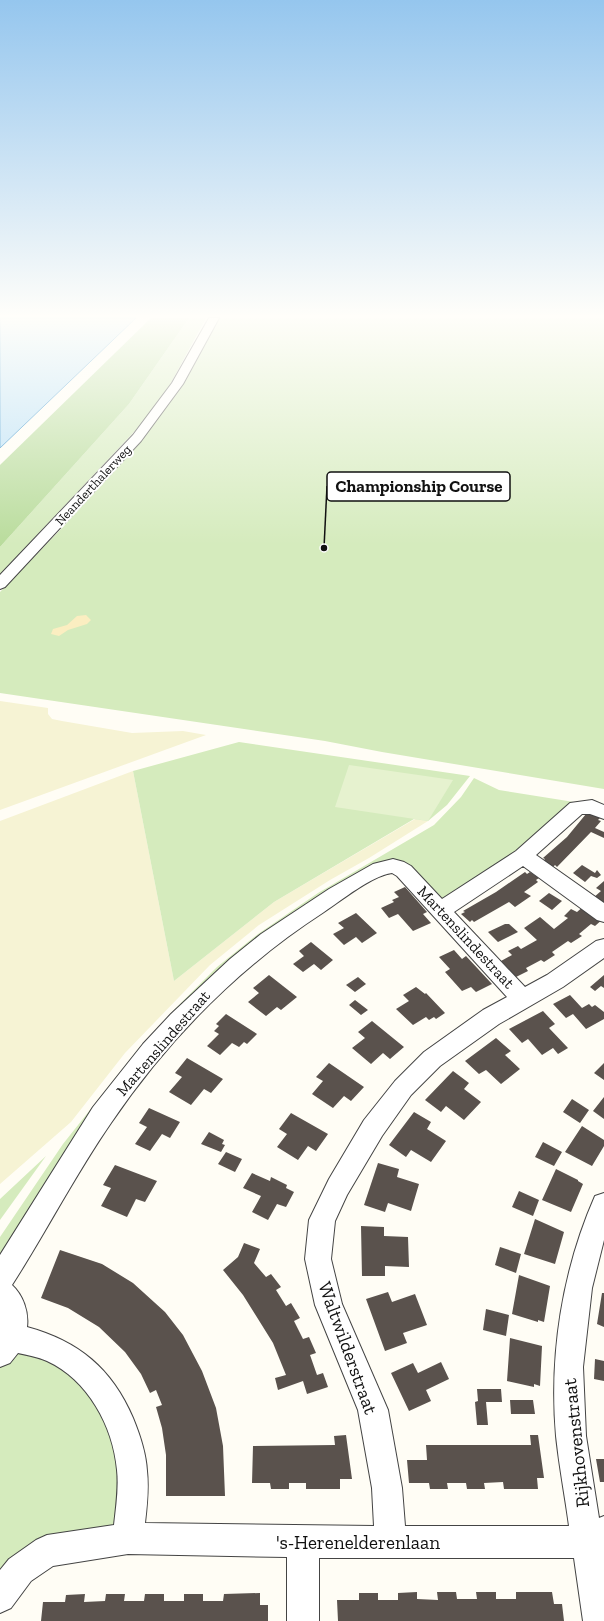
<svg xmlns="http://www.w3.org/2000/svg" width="604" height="1621" font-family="'Zilla Slab',serif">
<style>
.farmland{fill:#f6f3d4}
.green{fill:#d5ebbd}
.forest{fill:#b9dc9c}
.sand{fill:#fbeec1}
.pitch{fill:#e6f2cf}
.water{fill:#b9e0f7;stroke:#3f96cf}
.building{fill:#5a524d}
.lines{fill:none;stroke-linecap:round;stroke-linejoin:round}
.street-casing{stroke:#444;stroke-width:2}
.street{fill:#fff;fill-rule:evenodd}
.labels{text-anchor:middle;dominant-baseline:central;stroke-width:4;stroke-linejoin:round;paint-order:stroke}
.far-street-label{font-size:13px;fill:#111;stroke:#fff}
.street-label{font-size:16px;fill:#111;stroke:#fff}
.near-street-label{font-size:19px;fill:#111;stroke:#fff}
.leader{fill:none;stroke:#111;stroke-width:1.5}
.callout-dot{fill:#111;stroke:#fff;stroke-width:1.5}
.callout{fill:#fff;stroke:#111;stroke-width:1.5}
.callout-label{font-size:17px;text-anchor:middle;font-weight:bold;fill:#111}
</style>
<rect width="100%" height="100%" fill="#fffdf5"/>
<path class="farmland" d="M0,701L48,708V714L52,719L62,721L132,733L183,731L206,735L0,810Z
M133,771L174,981L274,902L415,819L428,821L369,858L330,880L259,925L210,965L125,1053L71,1122L0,1184V821Z"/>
<path class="green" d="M189,318H206L166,392L149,416L0,574V547L129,404Z
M219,318H604V789L382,752L325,741L0,693V592L64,526L139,443L189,368Z
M239,742L470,776L447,805L428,821L414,819L274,902L174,981L133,771Z
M474,778L499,790L574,802L538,838L446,904L391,862L222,970L0,1270V1237L63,1144L139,1048L175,1009L217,967L258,934L318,893L434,825L461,797Z
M46,1156L0,1220V1199Z
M15,1342L63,1359L116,1424L123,1531L0,1587V1365Z"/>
<path class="forest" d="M151,318H189L129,404L0,547V465Z"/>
<path class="sand" d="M86,615L91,620L87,624L68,630L59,636L51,634L53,629L67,625L77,616Z"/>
<path class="pitch" d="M349,765L453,780L428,821L335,807Z"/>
<path class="water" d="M0,318H136L0,448Z"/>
<path class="building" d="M590,813L600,818L598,820L601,821L595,828L604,832V838L591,832L557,867L555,865L553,867L543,861L545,859L543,858L567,837L586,814L588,815Z
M582,865L595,873L597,870L601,875L597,878L591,876L585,882L573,873Z
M525,872L527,874L530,872L539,878L536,880L538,882L524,892L531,896L515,907L509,902L474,922L472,920L470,922L461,914L465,912L463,911L496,892Z
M604,881V905L593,898L601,891L596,888Z
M405,887L427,912L423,914L431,923L413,931L398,914L389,918L381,908L394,902L392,900L399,897L394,892Z
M549,893L562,901L552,910L539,901Z
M585,905L604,918L595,926L591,924L579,934L582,936L571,943L568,941L552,952L555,955L544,962L541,960L526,968L528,971L516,977L501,961L512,955L508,951L518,946L521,949L537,940L524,928L540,917L554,929L568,918L564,916L571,909L577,912Z
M356,913L377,933L362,943L356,937L344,945L333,934L344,928L338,923Z
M505,924H509L518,932L498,942L488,932Z
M311,942L333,960L321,970L314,964L303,972L293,964L304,956L299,951Z
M454,950L462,959L466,956L492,984L476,992L471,987L462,991L445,972L450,969L439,957Z
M269,975L297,997L281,1010L277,1007L266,1016L248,1002L259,993L253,988Z
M604,975V988L601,986L595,991L590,987Z
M358,977L366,984L355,992L346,985Z
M416,987L425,994L426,993L445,1013L436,1019L434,1017L429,1020L426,1017L413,1025L396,1009L409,1001L403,995Z
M570,995L582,1008L589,1004L592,1007L595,1005L604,1012V1019L586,1029L573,1014L566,1018L553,1004Z
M355,1000L368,1010L361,1015L349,1005Z
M543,1011L555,1024L549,1028L568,1048L558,1054L553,1048L542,1055L528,1039L522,1043L509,1029Z
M226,1014L257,1034L247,1044L244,1042L239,1047L232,1043L220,1055L207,1046L219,1034L214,1031L219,1026L216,1024Z
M372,1021L404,1047L390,1059L383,1053L371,1064L352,1048L365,1038L358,1032Z
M496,1038L511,1051L505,1055L520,1069L501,1084L486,1070L479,1074L465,1061Z
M187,1058L223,1079L211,1093L204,1089L191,1105L169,1092L182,1077L175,1073Z
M329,1063L364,1087L351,1101L344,1096L333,1108L312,1094L323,1081L316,1077Z
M604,1063V1080L594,1073Z
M453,1071L469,1083L464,1089L481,1102L464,1120L446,1106L441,1112L425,1100Z
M604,1097V1119L593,1111Z
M572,1099L589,1110L580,1123L563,1112Z
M149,1108L180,1122L170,1138L162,1134L150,1151L135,1144L147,1127L139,1123Z
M414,1112L431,1122L427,1129L446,1141L431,1162L411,1150L406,1157L389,1145Z
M291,1113L328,1134L316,1151L308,1146L298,1160L277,1147L287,1134L279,1129Z
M582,1126L604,1140V1146L592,1166L565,1152Z
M209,1132L224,1140L222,1144L225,1145L221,1152L201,1144Z
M543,1142L562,1152L554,1166L535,1157Z
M226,1152L242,1159L235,1172L218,1164Z
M378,1163L399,1169L397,1177L419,1184L411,1211L388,1203L385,1212L364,1205Z
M115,1165L157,1181L145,1202L136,1199L127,1217L101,1206L111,1188L103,1185Z
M556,1169L578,1180V1181L583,1184L571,1212L542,1200Z
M252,1173L270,1181L271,1177L287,1185L286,1188L294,1192L286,1207L277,1204L268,1220L252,1212L261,1196L243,1188Z
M519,1191L539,1200L533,1216L512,1207Z
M535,1219L564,1232L555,1264L524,1254Z
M361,1226L384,1227V1236L408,1237L409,1267L385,1266V1276H362Z
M244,1243L260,1249L254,1263L266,1277L271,1274L281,1287L276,1290L286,1306L291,1303L300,1318L294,1321L303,1339L309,1337L316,1353L310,1355L317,1375L323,1373L328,1387L307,1394L303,1381L278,1390L275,1378L286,1375L273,1343L243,1295L223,1270L238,1257Z
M500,1247L521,1254L516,1273L495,1265Z
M60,1250L102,1264L133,1283L165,1312L183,1335L202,1371L216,1408L223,1446L225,1496H166V1455L162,1428L156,1407L162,1405L156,1390L150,1393L141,1374L125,1352L99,1327L68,1308L41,1298Z
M519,1275L550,1286L544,1322L538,1320V1322L512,1314Z
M388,1292L392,1302L415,1294L427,1325L403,1333L407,1343L385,1351L366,1299Z
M602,1293H604V1327L597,1324Z
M486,1309L509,1315L506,1336L483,1330Z
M510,1338L542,1346L540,1386L534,1384V1387L507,1381Z
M595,1359L604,1361V1381L594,1379Z
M441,1362L449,1379L426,1390L431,1401L409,1411L391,1373L413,1363L418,1373Z
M477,1389H501L502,1402H486L488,1425H477L475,1402L478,1401Z
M510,1400H533L535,1414H511Z
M346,1435L352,1479H340V1489H306V1483H289V1489H271L270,1483H252L253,1446L335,1445L334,1436Z
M530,1435H538L544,1478H537L538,1489H504L503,1482L484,1483L485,1489H467L466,1483H447L448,1489H430L429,1483H409L407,1460H427L426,1445H531Z
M596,1459H604V1482H600Z
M417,1592V1599L438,1600L437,1592H456L457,1599H477L476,1592H496V1599H516V1592H552L554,1604H562L564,1621H338L337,1600H359V1593H378V1600H398V1593Z
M260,1593V1605H268V1621H41L43,1602H65L66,1595L85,1594L84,1602L105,1601L106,1594H125L124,1601H144L145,1594H164V1601H184V1594H203V1601H223L224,1594Z"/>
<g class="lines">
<defs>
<path id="street" d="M209,318H219L183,384L141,441L5,587L0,589V575L133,435L172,383Z
M592,800L604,805V819L590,814H582L536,855L604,903V922L597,920L523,866L454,912L525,987L547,975L596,941L604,939V958L563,987L499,1024L440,1066L411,1095L382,1136L347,1195L335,1221L331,1259L342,1304L388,1410L402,1488L405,1526H569C565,1496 559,1466 556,1436C549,1355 562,1271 595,1196L604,1193V1240L592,1288L583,1367L586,1436L599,1518L604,1516V1621H583L574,1558H319V1621H287V1557L128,1554L53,1566L31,1581L11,1608L0,1613V1570L9,1559L36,1540L47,1535L114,1525C116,1507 119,1488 117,1470C113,1426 88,1380 47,1361C38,1357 27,1355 18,1353L10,1363L0,1367V1255L93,1107L143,1044L171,1014L230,959L261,934L329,889L373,864L393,859L404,862L411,866L442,899L516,851L570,803ZM392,873L397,876L507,997L483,1010L424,1052L395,1081L364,1120L329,1179L309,1220L305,1259L315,1305L358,1410L372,1488L374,1526L145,1523C147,1506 149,1488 147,1471C146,1453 140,1435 133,1418C112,1369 79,1341 27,1327C29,1312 23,1295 12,1285C46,1232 75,1175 111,1123C168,1039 239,967 324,912C342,900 371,876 392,873Z"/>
</defs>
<use href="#street" class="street-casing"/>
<use href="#street" class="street"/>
</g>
<linearGradient id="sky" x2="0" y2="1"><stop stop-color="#95c6ee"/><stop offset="0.58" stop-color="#fffefa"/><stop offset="1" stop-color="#fffefa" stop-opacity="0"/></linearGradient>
<rect width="604" height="545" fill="url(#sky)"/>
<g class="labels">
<g class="far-street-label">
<text transform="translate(93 485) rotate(-47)">Neanderthalerweg</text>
</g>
<g class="street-label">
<text transform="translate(466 937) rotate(47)">Martenslindestraat</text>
<text transform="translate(163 1043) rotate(-49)">Martenslindestraat</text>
</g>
<g class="near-street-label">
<text transform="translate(348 1348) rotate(70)">Waltwilderstraat</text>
<text transform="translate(576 1443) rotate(-96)">Rijkhovenstraat</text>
<text x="358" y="1542">'s-Herenelderenlaan</text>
</g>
</g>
<path class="leader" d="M324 548L327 486"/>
<circle class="callout-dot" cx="324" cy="548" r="4"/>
<rect class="callout" x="327" y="472" width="183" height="29" rx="4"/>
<g class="callout-label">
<text x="419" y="492">Championship Course</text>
</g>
</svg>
